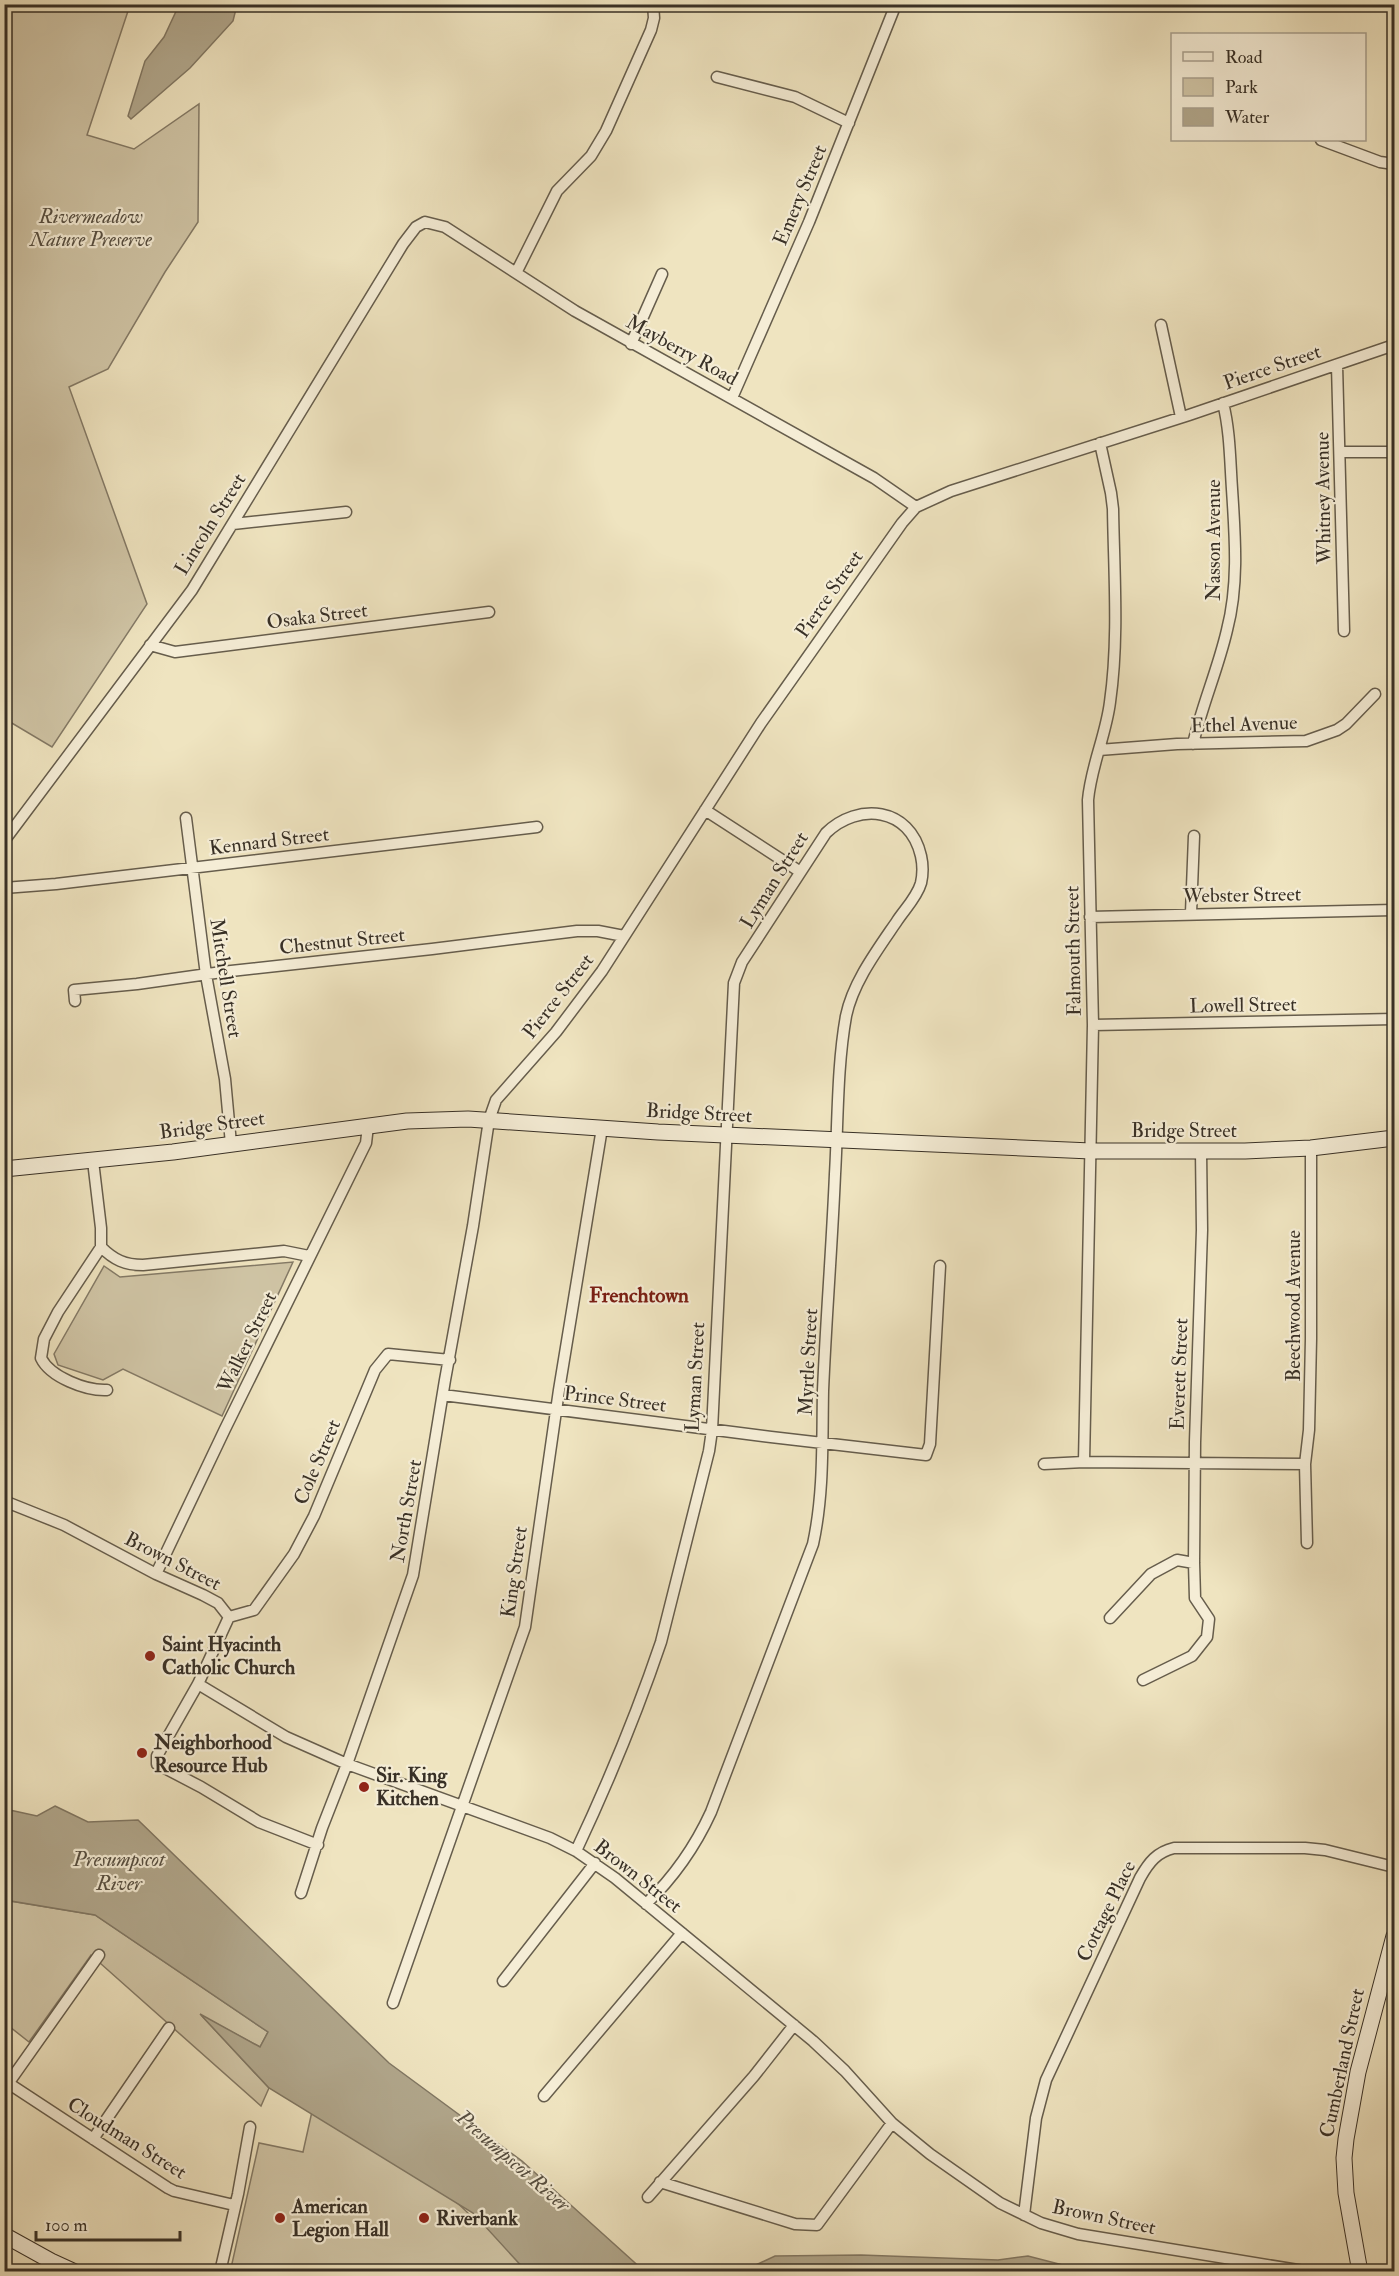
<svg xmlns="http://www.w3.org/2000/svg" width="1399" height="2276" font-family="'IM FELL Double Pica',serif">
<style>
.green{fill:#d0c5a6;stroke:#847a66;stroke-width:1.5}
.water{fill:#b1a78c;stroke:#817763;stroke-width:1.5}
.lines{fill:none;stroke-linecap:round;stroke-linejoin:round}
.street-casing{stroke:#665d4c;stroke-width:13}
.secondary-casing{stroke:#383026;stroke-width:17}
.street{stroke:#f5edd6;stroke-width:10}
.secondary{stroke:#f5edd6;stroke-width:15}
.poi-dot{fill:#8f2418;stroke:#f5edd6;stroke-width:2}
.labels{text-anchor:middle;dominant-baseline:central;stroke-width:4.5;stroke-linejoin:round;paint-order:stroke}
.street-label{font-size:20px;fill:#383026;stroke:#f5edd6}
.park-label{font-size:20px;font-style:italic;fill:#564e40;stroke:#f5edd6}
.poi-label{font-size:20px;font-weight:bold;fill:#383026;stroke:#f5edd6;text-anchor:start}
.neighbourhood-label{font-size:21px;font-weight:bold;fill:#7a1f14;stroke:#f5edd6}
.water-label{font-size:21px;font-style:italic;fill:#564e40;stroke:#f5edd6}
</style>
<rect width="100%" height="100%" fill="#efe4c0"/>
<filter id="stains"><feTurbulence type="fractalNoise" baseFrequency=".00333" numOctaves="4"/><feColorMatrix values="0 0 0 0 .2 0 0 0 0 .09 0 0 0 0 .02 0 0 0 .5 -.17"/></filter>
<radialGradient id="worn" r=".72"><stop offset=".6" stop-color="#630" stop-opacity="0"/><stop offset="1" stop-color="#630" stop-opacity=".3"/></radialGradient>
<path class="green" d="M5,4L130,5L87,135L134,149L199,104L198,222L165,272L108,369L69,387L147,604L52,747L5,719Z
M293,1262L222,1416L123,1369L103,1380L58,1365L54,1354L104,1266L120,1277Z
M4,1900L95,1915L268,2032L260,2047L202,2016L269,2088L261,2106L91,1955L29,2042L5,2023Z
M313,2107L451,2197L468,2213L488,2228L527,2271L244,2272L231,2268L259,2143L303,2152Z"/>
<path class="water" d="M179,5H237L233,21L190,68L131,119L128,116L145,61L164,37Z
M55,1806L88,1822L138,1820L389,2063L522,2161L644,2271H526L473,2213L269,2088L200,2014L260,2047L268,2032L95,1915L5,1900V1809L37,1816Z
M861,2255L998,2260L1028,2256L1086,2271H743L775,2256Z"/>
<g class="lines">
<defs>
<path id="street" d="M717,77L795,97L849,123
M1321,140L1380,162L1394,164
M516,273L557,191L591,156L606,131L651,30L654,18L653,4
M1161,325L1181,417
M631,344L662,274
M1337,365L1344,631
M732,398L809,222L896,4
M1340,452H1394
M233,524L346,512
M150,645L175,652L489,612
M1193,744C1202,705 1218,669 1227,630C1239,584 1235,536 1232,489C1230,460 1230,431 1223,403
M1099,750L1177,744L1306,741L1337,730L1346,724L1375,694
M705,810L799,871
M186,818L206,975L225,1079L231,1144
M4,841L192,590L403,244L416,227L425,222L445,227L575,311L874,478L916,507
M4,888L56,884L537,827
M1191,913L1194,836
M1090,917L1394,910
M75,1001L74,990L137,984L222,972L432,949L577,931H598L624,936
M1093,1025L1394,1019
M93,1161L101,1228V1247L58,1312L44,1339L41,1358C50,1377 86,1391 107,1390
M101,1247C114,1260 125,1265 143,1265L284,1251L309,1256
M443,1395L771,1437L926,1455L930,1444L940,1266
M1084,1462L1093,1025L1088,800C1091,766 1106,735 1110,702C1119,639 1114,573 1113,509L1111,493L1100,443
M1044,1464L1084,1462L1305,1464
M4,1501L64,1525L156,1574L203,1595L218,1603L229,1617
M1307,1543L1305,1464L1309,1430L1311,1339V1148
M156,1574L225,1429L366,1143L368,1126
M229,1617L254,1610L294,1554L314,1516L375,1370L388,1354L450,1360
M229,1617L198,1684L157,1756V1764L201,1787L259,1822L318,1845
M1110,1618L1151,1574L1177,1560L1194,1563
M1143,1680L1192,1656L1207,1637L1209,1619L1195,1598L1194,1563L1195,1442L1202,1230L1201,1151
M198,1684L286,1737L347,1764L550,1838L576,1851L615,1878L813,2041L845,2071L892,2123L930,2154L1000,2203L1041,2223L1078,2234L1310,2272
M576,1851C608,1783 637,1713 661,1642L709,1451L712,1430L734,983L742,962L826,833C858,802 910,807 921,856C923,865 923,874 921,883C917,897 905,909 897,921C878,949 853,982 846,1016C837,1066 838,1123 835,1174C832,1246 826,1319 823,1391C822,1442 824,1493 813,1544L711,1812C695,1847 675,1876 646,1904
M301,1893L322,1828L347,1764L413,1575L445,1380L473,1226L489,1120L496,1100L556,1032L602,971L761,723L902,523L916,507L951,491L1189,415L1394,345
M503,1981L595,1863
M393,2003L525,1627L559,1390L602,1128
M8,2083L168,2188L174,2191L234,2205
M5,2088L99,1955
M544,2096L682,1933
M93,2139L169,2028
M660,2182L795,2224L817,2225L892,2123
M648,2197L754,2076L794,2025
M1024,2215L1036,2118L1046,2080L1140,1878C1149,1862 1157,1852 1174,1848H1305L1325,1850L1394,1867
M220,2272L238,2194L250,2127"/>
<path id="secondary" d="M4,1169L173,1152L407,1121L468,1119L658,1132L1091,1151H1245L1311,1148L1394,1138
M4,2235L51,2261L75,2272
M1360,2272L1346,2193L1344,2158L1346,2139L1358,2072L1394,1936"/>
</defs>
<use href="#street" class="street-casing"/>
<use href="#secondary" class="secondary-casing"/>
<use href="#street" class="street"/>
<use href="#secondary" class="secondary"/>
</g>
<g class="poi-dot">
<circle cx="150" cy="1656" r="6"/>
<circle cx="142" cy="1753" r="6"/>
<circle cx="364" cy="1787" r="6"/>
<circle cx="280" cy="2218" r="6"/>
<circle cx="424" cy="2218" r="6"/>
</g>
<g class="labels">
<g class="street-label">
<text transform="translate(800 195) rotate(-67)">Emery Street</text>
<text transform="translate(682 350) rotate(29)">Mayberry Road</text>
<text transform="translate(1272 367) rotate(-19)">Pierce Street</text>
<text transform="translate(1323 498) rotate(-91)">Whitney Avenue</text>
<text transform="translate(210 524) rotate(-58)">Lincoln Street</text>
<text transform="translate(1213 540) rotate(-90)">Nasson Avenue</text>
<text transform="translate(829 594) rotate(-55)">Pierce Street</text>
<text transform="translate(317 616) rotate(-7)">Osaka Street</text>
<text transform="translate(1244 724) rotate(-2)">Ethel Avenue</text>
<text transform="translate(269 841) rotate(-7)">Kennard Street</text>
<text transform="translate(774 880) rotate(-58)">Lyman Street</text>
<text transform="translate(1242 895) rotate(-1)">Webster Street</text>
<text transform="translate(342 941) rotate(-6)">Chestnut Street</text>
<text transform="translate(1073 951) rotate(-91)">Falmouth Street</text>
<text transform="translate(226 978) rotate(81)">Mitchell Street</text>
<text transform="translate(558 996) rotate(-52)">Pierce Street</text>
<text transform="translate(1243 1005) rotate(-1)">Lowell Street</text>
<text transform="translate(699 1113) rotate(3)">Bridge Street</text>
<text transform="translate(212 1125) rotate(-8)">Bridge Street</text>
<text x="1184" y="1130">Bridge Street</text>
<text transform="translate(1293 1306) rotate(-90)">Beechwood Avenue</text>
<text transform="translate(247 1342) rotate(-64)">Walker Street</text>
<text transform="translate(808 1362) rotate(-87)">Myrtle Street</text>
<text transform="translate(1179 1374) rotate(-88)">Everett Street</text>
<text transform="translate(695 1377) rotate(-87)">Lyman Street</text>
<text transform="translate(615 1399) rotate(7)">Prince Street</text>
<text transform="translate(317 1462) rotate(-67)">Cole Street</text>
<text transform="translate(406 1511) rotate(-80)">North Street</text>
<text transform="translate(173 1561) rotate(27)">Brown Street</text>
<text transform="translate(514 1572) rotate(-82)">King Street</text>
<text transform="translate(638 1876) rotate(38)">Brown Street</text>
<text transform="translate(1106 1911) rotate(-64)">Cottage Place</text>
<text transform="translate(1342 2063) rotate(-78)">Cumberland Street</text>
<text transform="translate(127 2138) rotate(32)">Cloudman Street</text>
<text transform="translate(1104 2217) rotate(12)">Brown Street</text>
</g>
<g class="park-label">
<text x="91" y="216">Rivermeadow<tspan x="91" dy="23">Nature Preserve</tspan></text>
</g>
<g class="poi-label">
<text x="162" y="1644">Saint Hyacinth<tspan x="162" dy="23">Catholic Church</tspan></text>
<text x="154" y="1742">Neighborhood<tspan x="154" dy="23">Resource Hub</tspan></text>
<text x="376" y="1775">Sir. King<tspan x="376" dy="23">Kitchen</tspan></text>
<text x="292" y="2206">American<tspan x="292" dy="23">Legion Hall</tspan></text>
<text x="436" y="2218">Riverbank</text>
</g>
<g class="neighbourhood-label">
<text x="639" y="1295">Frenchtown</text>
</g>
<g class="water-label">
<text x="119" y="1859">Presumpscot<tspan x="119" dy="24">River</tspan></text>
<text transform="translate(513 2161) rotate(41)">Presumpscot River</text>
</g>
</g>
<rect width="1399" height="2276" fill="none" stroke="#efe4c0" stroke-width="24"/>
<rect x="6" y="6" width="1387" height="2264" fill="none" stroke="#383026" stroke-width="3"/>
<rect x="12" y="12" width="1375" height="2252" fill="none" stroke="#383026" stroke-width="1.5"/>
<rect x="1171" y="33" width="195" height="108" fill="#f5edd6" stroke="#a9a190" stroke-width="1.5"/>
<rect x="1183" y="52" width="30" height="9" fill="#f5edd6" stroke="#a9a190" stroke-width="1.5"/>
<text x="1225" y="63" font-size="18" fill="#383026">Road</text>
<rect x="1183" y="78" width="30" height="18" fill="#d0c5a6" stroke="#a9a190" stroke-width="1.5"/>
<text x="1225" y="93" font-size="18" fill="#383026">Park</text>
<rect x="1183" y="108" width="30" height="18" fill="#b1a78c" stroke="#a9a190" stroke-width="1.5"/>
<text x="1225" y="123" font-size="18" fill="#383026">Water</text>
<path d="M36 2231v9h144v-9" fill="none" stroke="#383026" stroke-width="3"/>
<text x="45" y="2231" font-size="18" fill="#383026" stroke="#f5edd6" stroke-width="4.5" paint-order="stroke">100 m</text>
<rect width="100%" height="100%" filter="url(#stains)"/>
<rect width="100%" height="100%" fill="url(#worn)"/>
</svg>
